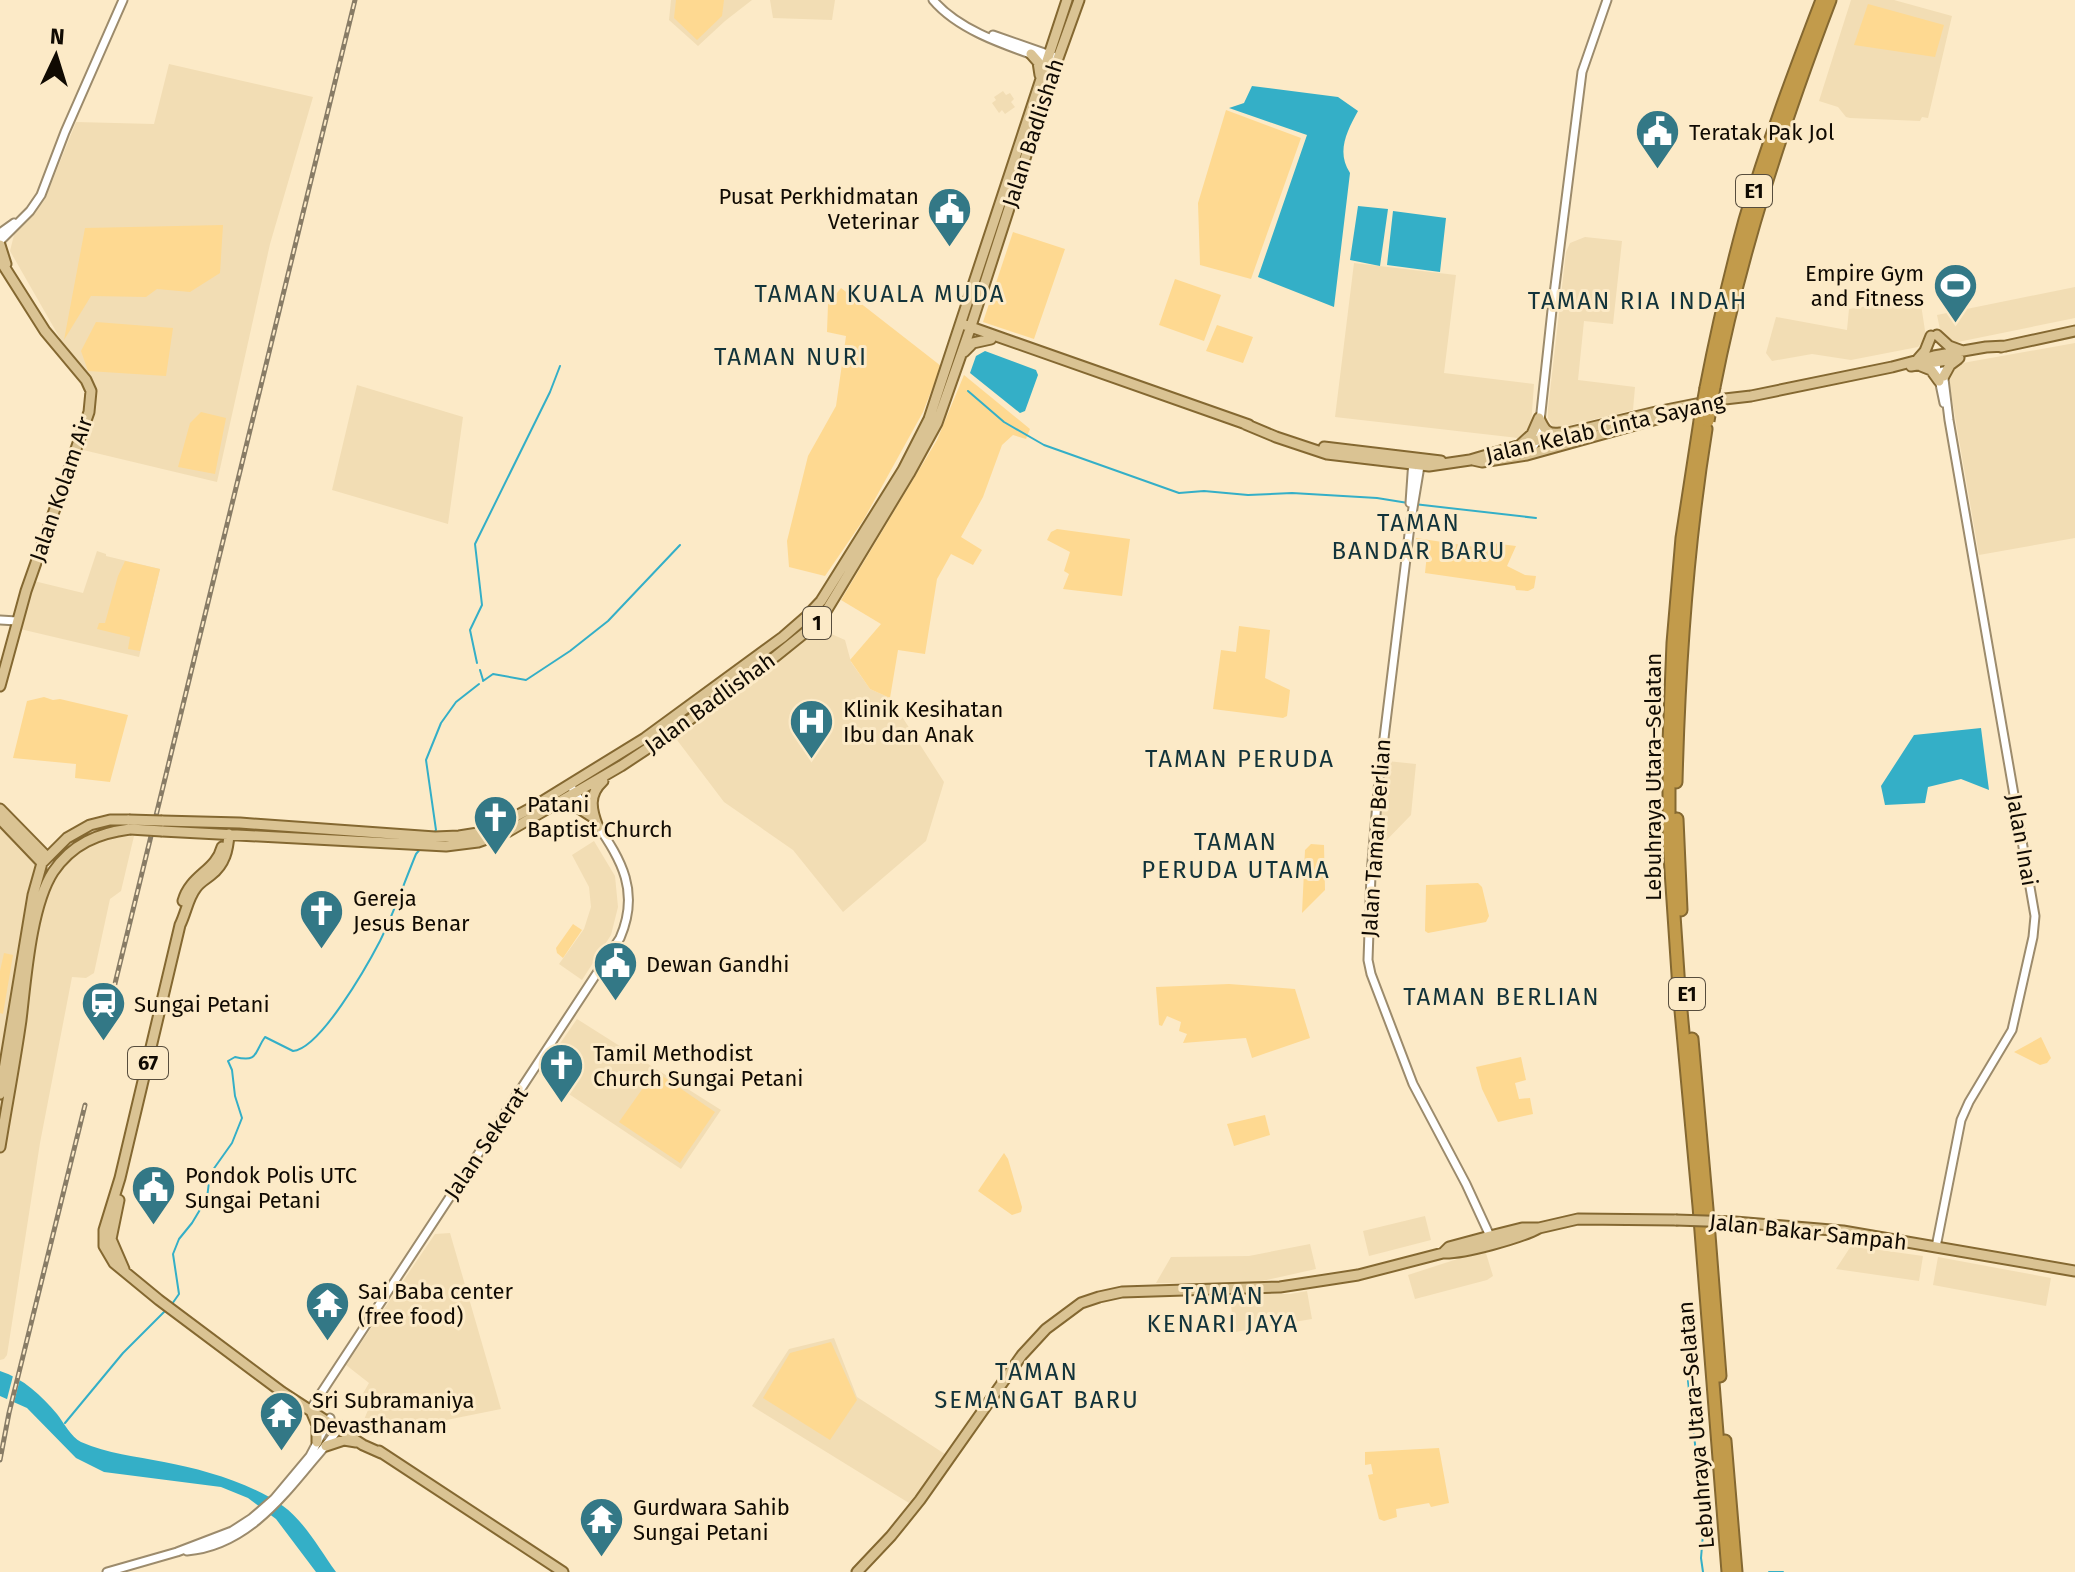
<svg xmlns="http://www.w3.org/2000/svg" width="2075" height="1572" font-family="'Fira Sans',sans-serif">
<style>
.built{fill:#f2ddb4}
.green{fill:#fed991}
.water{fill:#34afc7}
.pier{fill:#fceac7}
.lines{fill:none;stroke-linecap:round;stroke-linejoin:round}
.stream{stroke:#34afc7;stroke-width:2}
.minor-casing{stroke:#9c8b6c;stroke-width:11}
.major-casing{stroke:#846831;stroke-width:13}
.highway-casing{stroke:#846831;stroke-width:15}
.minor{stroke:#fff;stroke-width:7}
.major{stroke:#dac393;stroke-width:9}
.highway{stroke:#c29b4b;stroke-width:11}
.rail-casing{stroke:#887c66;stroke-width:5}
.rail{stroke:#fceac7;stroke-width:2;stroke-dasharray:6;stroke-linecap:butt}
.major-bridge-casing{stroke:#846831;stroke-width:13;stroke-linecap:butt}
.highway-bridge-casing{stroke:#846831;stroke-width:15;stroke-linecap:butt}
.major-bridge{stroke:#dac393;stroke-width:9}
.highway-bridge{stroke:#c29b4b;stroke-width:11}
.labels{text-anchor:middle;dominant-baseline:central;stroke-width:6;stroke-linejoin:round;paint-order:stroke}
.shield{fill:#fceac7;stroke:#574d3d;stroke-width:2}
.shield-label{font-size:20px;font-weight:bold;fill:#100a02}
.poi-label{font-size:22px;fill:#100a02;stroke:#fceac7;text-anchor:start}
.street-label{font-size:22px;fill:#100a02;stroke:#fceac7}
.neighbourhood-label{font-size:24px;letter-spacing:2px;fill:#12333a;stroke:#fceac7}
</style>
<rect width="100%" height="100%" fill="#fceac7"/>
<path class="built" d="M671,0H752L725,21L698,46L669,20Z
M770,0H835L832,20L773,18Z
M1851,0H1894L1952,16L1928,118L1922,117L1920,121L1850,118L1846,117L1838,107L1819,101Z
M169,64L313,97L270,244L217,482L79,449L91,380L65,347L10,251L15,231L28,221L45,199L76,122L154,124Z
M1003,91L1006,95L1010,93L1014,99L1011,102L1015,107L1005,114L1002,110L999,113L992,103L996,100L994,97Z
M1585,237L1622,241L1613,324L1584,321L1578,380L1635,387L1633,410L1554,429L1548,418V409L1566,252L1570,243Z
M1354,263L1456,275L1444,373L1534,384L1531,426L1523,436L1518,438L1335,417Z
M2075,287V318L1953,343L1941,334L1937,315Z
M1920,298L1926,337L1918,347L1851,360L1812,354L1772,361L1766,353L1776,317L1847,330L1849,309Z
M2075,343V538L1979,555L1948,376L1957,364Z
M357,385L463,417L448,524L332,490Z
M97,551L106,554V556L160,569L139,657L20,629L34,581L83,593Z
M818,628L845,640L851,662L870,689L890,698L944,782L926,841L843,912L793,850L724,802L677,740Z
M1387,761L1416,764L1411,815L1378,849Z
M0,825L28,855L55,875L73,856L90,844L107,838L134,836L121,891L110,899L94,973L86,978L72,977L40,1143L7,1355L4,1359L0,1360Z
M594,841L615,876L618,907L611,935L582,980L559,964L584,929L591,907L589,887L572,855Z
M577,1019L721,1110L681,1169L539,1074Z
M1425,1216L1431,1240L1369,1256L1363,1231Z
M450,1233L501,1409L372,1435L359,1432L368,1410L357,1404L369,1383L346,1365L435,1234Z
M1310,1244L1316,1269L1249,1284L1156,1283L1171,1257L1249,1256Z
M1851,1246L1923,1256L1919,1281L1836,1269Z
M1485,1250L1493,1276L1487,1280L1415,1299L1408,1275Z
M1938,1257L2051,1278L2046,1306L1933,1285Z
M1307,1291L1312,1319L1235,1332L1229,1294H1290Z
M834,1338L857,1397L948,1456L909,1503L752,1406L789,1349Z"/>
<path class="green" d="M676,0H724L722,16L697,40L674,18Z
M1868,4L1944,25L1935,57L1854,45Z
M1226,110L1301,138L1251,279L1200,265L1198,203Z
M223,225L220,273L190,292L157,289L146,297L91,296L64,340L85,228Z
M1013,232L1065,249L1034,339L983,322Z
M1175,279L1221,295L1204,341L1159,325Z
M841,288L941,366L923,412L864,519L825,576L789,567L787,541L808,456L836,406L846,336L827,332L828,304Z
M96,322L173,328L166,376L88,371L81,351Z
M1217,325L1253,337L1243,363L1206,351Z
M964,375L1030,429L1026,439L1013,435L1002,445L983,497L961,537L982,550L973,565L951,554L937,579L925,654L898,650L890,698L870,689L850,660L881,624L841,600L937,440Z
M201,412L226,418L215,474L178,467L190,423Z
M1057,529L1130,539L1122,596L1063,589L1069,574L1064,571L1070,552L1047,540L1051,532Z
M1416,538L1475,547L1476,541L1516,546L1507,566L1525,575L1536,576L1534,588L1528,591L1516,590L1515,586L1425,573L1427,554L1414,552Z
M125,561L160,569L140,651L128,649L130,637L97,629L99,623H105L118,576Z
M1239,626L1270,630L1265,678L1290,690L1287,716L1283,718L1213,709L1221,650L1236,652Z
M44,697L53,700L60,699L128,715L110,782L75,778L76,764L13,758L27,701Z
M1311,844L1324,845L1325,890L1302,913L1305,850Z
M1478,883L1482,887L1489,916L1486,922L1428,933L1425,931L1426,885Z
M573,924L582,930L563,958L557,953L556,948Z
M4,953L13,955L3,1014L0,1013V971Z
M1229,984L1295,989L1310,1038L1252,1058L1246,1038L1183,1043L1187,1034L1179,1031L1181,1022L1167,1016L1162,1026L1159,1025L1156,987Z
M2041,1037L2051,1058L2047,1063L2040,1065L2014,1052Z
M1521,1057L1526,1080L1515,1083L1519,1099L1530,1098L1533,1114L1498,1122L1482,1089L1476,1067Z
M655,1071L715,1112L680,1163L619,1122Z
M1265,1115L1270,1135L1234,1146L1227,1124Z
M1004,1153L1008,1159L1022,1207L1021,1212L1012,1215L978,1191Z
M831,1342L857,1400L830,1440L763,1398L790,1353Z
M1439,1448L1449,1503L1431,1507L1429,1503L1396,1509L1397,1517L1384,1521L1379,1519L1368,1475L1373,1474L1371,1464L1365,1465V1452Z"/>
<path class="water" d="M1252,86L1338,97L1358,111C1347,131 1336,152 1350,173L1334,307L1258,277L1307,135L1229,108L1244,103Z
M1358,206L1388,209L1380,266L1350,260Z
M1393,211L1446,218L1440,272L1387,265Z
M985,351L1036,370L1038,375L1025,411L1020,413L970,373L976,356Z
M1981,728L1989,790L1961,779L1928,787L1925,803L1885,805L1881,786L1914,735Z
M0,1371C24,1379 41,1395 57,1414C64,1423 71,1437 81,1442C108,1454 135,1456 164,1462C202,1469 251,1483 283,1506C305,1522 320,1550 336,1572H316L276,1519L248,1498L221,1487L104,1472L76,1458L27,1408L0,1396Z"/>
<path class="pier" d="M14,1372L21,1375L13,1406L6,1403Z"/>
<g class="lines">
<path class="stream" d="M968,391L1004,422L1044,445L1179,493L1204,491L1248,495L1292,493L1377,498L1408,503
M1414,504L1536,518
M477,663L470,630L482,605L475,544L550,392L560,366
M480,670L483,680
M483,681L493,674L526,680L570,651L608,621L680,545
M433,834L436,830L426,760L441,723L456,702L479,684
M172,1304L179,1294L173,1254L179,1239L192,1223L207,1198L210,1174L232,1143L242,1118L235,1096L232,1070L228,1061L235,1057C259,1063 254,1052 265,1037L293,1051C320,1049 367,966 380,941C394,913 404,883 416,854L421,848
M1688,1381L1700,1489L1703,1534L1701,1558L1703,1572
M65,1423L123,1353L167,1309
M1769,1572H1783"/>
<defs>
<path id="minor" d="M933,0C960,32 1011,47 1050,61
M993,35L1053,56
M0,233L14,223
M0,241L30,211L41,195L65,132L123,0
M1935,360L1944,403
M1528,454L1538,440L1552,310L1582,72L1607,0
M1421,460L1410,526L1379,779L1371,874L1368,960L1371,974L1413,1084L1466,1184L1490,1236
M1410,503L1413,460
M0,620L17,621
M570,785L589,813
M1936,1247L1961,1120L1969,1102L2012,1030L2033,937L2035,916L1949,420L1943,371
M310,1410L620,938C640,892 622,861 596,823
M187,1551C242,1546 277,1504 310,1464C321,1451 332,1439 341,1425
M107,1572L177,1552L232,1531L252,1518L274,1499L310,1456L330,1418"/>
<path id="major" d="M1031,54L1038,62L1040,75
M0,245L6,264
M0,260L45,331L86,380L91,391L89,412L26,591L0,686
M965,325L1249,425
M1937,335L1949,346L1960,350
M2001,347L2075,331
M964,352L973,343L991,339
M1918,359L1925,351L1931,336
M1911,366L1959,358
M1921,366L1931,370L1939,381
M1944,376L1950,365L1958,359
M1539,418C1544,429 1547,435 1560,433
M1245,424L1276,437L1327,454L1429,466L1470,460L1538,440L1656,412L1716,400L1751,396L1892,367L1934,356L1986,347L2006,346
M1521,444L1532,434L1539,418
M1324,447L1441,461
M1473,460L1482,462L1527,455L1664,417
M559,803L574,805L591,816
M0,809L47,857
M0,819L42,863
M162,821L240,823L435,837L459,836L478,833L503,823L533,807L645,738L783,637L806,617L821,601L903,470L929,419L1067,0
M598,827C591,809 588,795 603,781
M162,831L446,846L478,842L509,831L621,766L677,729L776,656L812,627L825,613L909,474L937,423L969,332L1052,75L1079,0
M229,834C228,850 225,864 211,875C206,879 200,882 196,888C188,898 186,913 180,925L120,1178L104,1230V1246L114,1263L159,1300L282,1392L363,1445L381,1453
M183,901C190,875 216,871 222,847
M0,1094L33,895L42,863L67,838L90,825L110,820H129
M0,1147C7,1104 15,1062 21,1020C26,978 31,906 53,872C72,844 98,833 130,829
M119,1200L111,1239L124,1269
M1735,1222L1843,1231L2075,1271
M1443,1253L1449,1247L1490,1236L1522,1228H1539L1578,1219L1676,1220
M312,1413L317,1425V1442
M326,1446L344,1440L356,1442
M379,1451L563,1572
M857,1572L891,1536L920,1500L1022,1355L1046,1329L1081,1303L1099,1297L1122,1292L1280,1287L1358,1275L1443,1253C1463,1254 1521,1238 1539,1228"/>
<path id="highway" d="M1714,387C1740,254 1782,126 1830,0
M1706,388C1717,331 1730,275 1745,220C1767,145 1794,73 1822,0
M1700,421L1682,538L1673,643L1669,742V841L1679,989L1699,1206L1728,1572
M1676,782C1679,663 1687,546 1706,429
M1677,819L1681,910
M1692,1039L1707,1209L1720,1376
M1725,1441L1736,1572"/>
</defs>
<use href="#minor" class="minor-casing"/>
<use href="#major" class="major-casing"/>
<use href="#highway" class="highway-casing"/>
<use href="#minor" class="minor"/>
<use href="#major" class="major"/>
<use href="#highway" class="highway"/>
<defs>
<path id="rail" d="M111,1000L355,0
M0,1460L9,1413L85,1105"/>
</defs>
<use href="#rail" class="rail-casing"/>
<use href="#rail" class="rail"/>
<defs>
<path id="major-bridge" d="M129,820L162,821
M130,829L162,831
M1676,1220L1735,1222"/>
<path id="highway-bridge" d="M1700,421L1706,388
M1708,421L1714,387"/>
</defs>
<use href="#major-bridge" class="major-bridge-casing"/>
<use href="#highway-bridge" class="highway-bridge-casing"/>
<use href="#major-bridge" class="major-bridge"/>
<use href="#highway-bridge" class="highway-bridge"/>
</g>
<defs>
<symbol id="civic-pin" viewBox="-11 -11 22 30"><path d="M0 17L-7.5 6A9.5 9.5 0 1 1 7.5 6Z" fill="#337886" stroke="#fceac7"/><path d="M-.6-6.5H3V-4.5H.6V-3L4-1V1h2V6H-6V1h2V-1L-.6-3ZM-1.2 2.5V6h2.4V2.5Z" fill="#fff"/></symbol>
<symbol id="stadium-pin" viewBox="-11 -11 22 30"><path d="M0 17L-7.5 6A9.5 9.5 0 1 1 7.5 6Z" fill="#337886" stroke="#fceac7"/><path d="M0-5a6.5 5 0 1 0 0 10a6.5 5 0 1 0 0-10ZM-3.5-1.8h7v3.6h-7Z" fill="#fff"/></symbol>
<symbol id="hospital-pin" viewBox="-11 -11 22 30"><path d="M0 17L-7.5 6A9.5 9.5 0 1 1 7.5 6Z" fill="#337886" stroke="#fceac7"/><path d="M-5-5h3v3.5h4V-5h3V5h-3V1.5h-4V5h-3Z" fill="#fff"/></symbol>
<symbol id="church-pin" viewBox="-11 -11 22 30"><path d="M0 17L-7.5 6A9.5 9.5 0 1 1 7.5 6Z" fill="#337886" stroke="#fceac7"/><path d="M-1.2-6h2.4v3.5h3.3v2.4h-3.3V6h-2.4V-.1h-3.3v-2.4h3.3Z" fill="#fff"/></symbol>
<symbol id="station-pin" viewBox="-11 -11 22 30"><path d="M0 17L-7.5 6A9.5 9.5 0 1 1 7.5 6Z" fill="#337886" stroke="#fceac7"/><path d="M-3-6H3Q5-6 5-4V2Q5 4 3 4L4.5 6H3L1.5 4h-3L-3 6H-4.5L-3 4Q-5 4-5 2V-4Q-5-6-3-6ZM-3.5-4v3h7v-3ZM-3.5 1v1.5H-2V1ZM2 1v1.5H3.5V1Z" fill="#fff"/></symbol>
<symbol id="temple-pin" viewBox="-11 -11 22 30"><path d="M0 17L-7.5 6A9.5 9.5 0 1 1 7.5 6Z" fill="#337886" stroke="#fceac7"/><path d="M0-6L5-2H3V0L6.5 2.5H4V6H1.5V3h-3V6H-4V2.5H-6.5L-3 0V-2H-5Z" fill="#fff"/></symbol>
</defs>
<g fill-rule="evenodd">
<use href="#civic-pin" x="1632" y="106" width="51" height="69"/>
<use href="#civic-pin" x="924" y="184" width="51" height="69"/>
<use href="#stadium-pin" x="1930" y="260" width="51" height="69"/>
<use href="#hospital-pin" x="786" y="696" width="51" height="69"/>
<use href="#church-pin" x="470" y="792" width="51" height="69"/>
<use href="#church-pin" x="296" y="886" width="51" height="69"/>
<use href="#civic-pin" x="590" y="938" width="51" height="69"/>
<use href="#station-pin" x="78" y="978" width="51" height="69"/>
<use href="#church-pin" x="536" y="1040" width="51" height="69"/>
<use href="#civic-pin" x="128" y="1162" width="51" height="69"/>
<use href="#temple-pin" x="302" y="1278" width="51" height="69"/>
<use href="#temple-pin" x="256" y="1388" width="51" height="69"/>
<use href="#temple-pin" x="576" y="1494" width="51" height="69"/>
</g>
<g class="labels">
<g class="shield">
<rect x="1736" y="175" width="36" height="32" rx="6"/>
<rect x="803" y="607" width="28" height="32" rx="6"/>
<rect x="1669" y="978" width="36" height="32" rx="6"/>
<rect x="128" y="1047" width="40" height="32" rx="6"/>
</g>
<g class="shield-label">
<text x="1754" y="191">E1</text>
<text x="817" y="623">1</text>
<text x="1687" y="994">E1</text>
<text x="148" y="1063">67</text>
</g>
<g class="poi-label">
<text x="1689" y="132">Teratak Pak Jol</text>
<text x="919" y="196" text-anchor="end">Pusat Perkhidmatan<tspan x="919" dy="25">Veterinar</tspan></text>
<text x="1924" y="273" text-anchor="end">Empire Gym<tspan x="1924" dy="25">and Fitness</tspan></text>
<text x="843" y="709">Klinik Kesihatan<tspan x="843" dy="25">Ibu dan Anak</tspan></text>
<text x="527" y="804">Patani<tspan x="527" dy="25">Baptist Church</tspan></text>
<text x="353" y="898">Gereja<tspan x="353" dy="25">Jesus Benar</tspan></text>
<text x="646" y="964">Dewan Gandhi</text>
<text x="134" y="1004">Sungai Petani</text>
<text x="593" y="1053">Tamil Methodist<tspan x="593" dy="25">Church Sungai Petani</tspan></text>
<text x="185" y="1175">Pondok Polis UTC<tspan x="185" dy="25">Sungai Petani</tspan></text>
<text x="358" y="1291">Sai Baba center<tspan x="358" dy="25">(free food)</tspan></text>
<text x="312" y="1400">Sri Subramaniya<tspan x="312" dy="25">Devasthanam</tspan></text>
<text x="633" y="1507">Gurdwara Sahib<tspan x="633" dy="25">Sungai Petani</tspan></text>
</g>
<g class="street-label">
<text transform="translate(1033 133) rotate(-72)">Jalan Badlishah</text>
<text transform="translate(1605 428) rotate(-13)">Jalan Kelab Cinta Sayang</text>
<text transform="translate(61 489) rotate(-71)">Jalan Kolam Air</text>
<text transform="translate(710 703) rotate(-36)">Jalan Badlishah</text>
<text transform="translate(1653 777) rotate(-90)">Lebuhraya Utara–Selatan</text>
<text transform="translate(1376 838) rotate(-86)">Jalan Taman Berlian</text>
<text transform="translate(2022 840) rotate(80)">Jalan Inai</text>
<text transform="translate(486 1143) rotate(-56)">Jalan Sekerat</text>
<text transform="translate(1808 1232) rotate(6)">Jalan Bakar Sampah</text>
<text transform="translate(1696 1425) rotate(-95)">Lebuhraya Utara–Selatan</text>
</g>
<g class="neighbourhood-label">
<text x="880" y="294">TAMAN KUALA MUDA</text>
<text x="1638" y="301">TAMAN RIA INDAH</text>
<text x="791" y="357">TAMAN NURI</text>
<text x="1419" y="523">TAMAN<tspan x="1419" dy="28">BANDAR BARU</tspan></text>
<text x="1240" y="759">TAMAN PERUDA</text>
<text x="1236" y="842">TAMAN<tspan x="1236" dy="28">PERUDA UTAMA</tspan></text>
<text x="1502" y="997">TAMAN BERLIAN</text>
<text x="1223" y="1296">TAMAN<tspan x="1223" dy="28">KENARI JAYA</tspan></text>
<text x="1037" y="1372">TAMAN<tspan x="1037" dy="28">SEMANGAT BARU</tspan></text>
</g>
</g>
<g transform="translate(56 56) rotate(4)" stroke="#fceac7" stroke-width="6" paint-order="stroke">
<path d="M0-6L14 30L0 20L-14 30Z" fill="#100a02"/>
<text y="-12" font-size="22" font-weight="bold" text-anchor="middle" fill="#100a02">N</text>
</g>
</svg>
